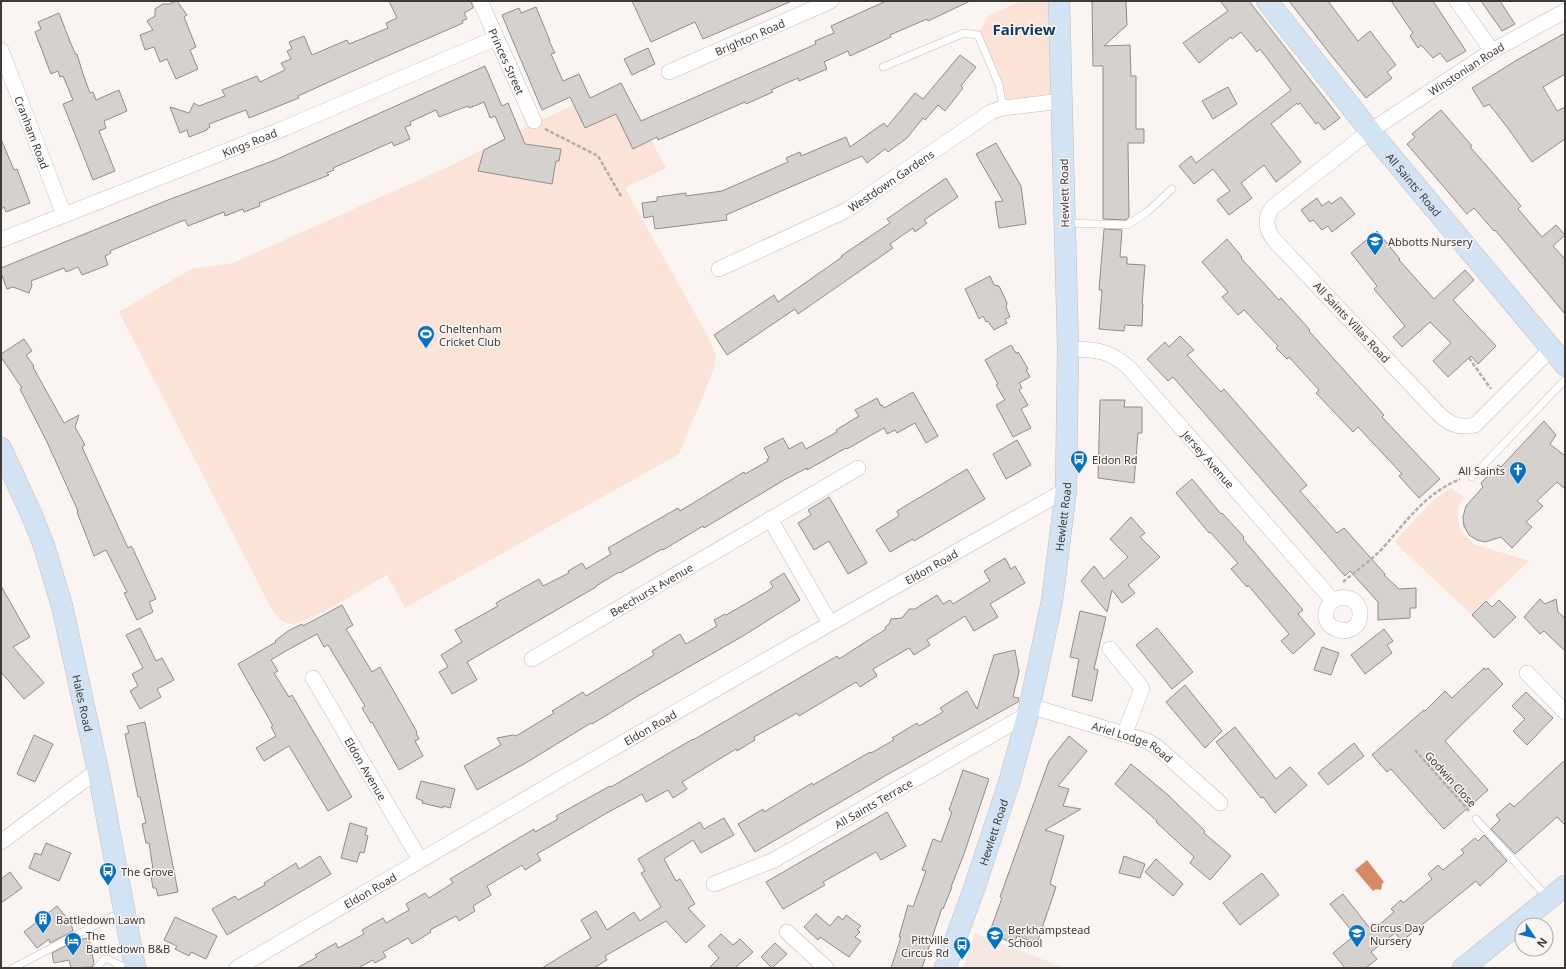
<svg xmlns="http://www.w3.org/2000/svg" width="1566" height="969" font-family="'Noto Sans',sans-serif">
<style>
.built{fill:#f5e8e3}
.green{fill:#fce3d7}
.water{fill:#d68b68}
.building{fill:#d5d1cf;stroke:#918c8b}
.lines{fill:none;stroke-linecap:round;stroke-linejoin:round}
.lane-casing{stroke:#c2bebc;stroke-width:8}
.street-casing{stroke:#c2bebc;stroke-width:16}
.secondary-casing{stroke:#c2bebc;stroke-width:22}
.path{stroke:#b1adab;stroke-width:2.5;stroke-dasharray:4 2;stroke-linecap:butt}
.lane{stroke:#fff;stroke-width:7}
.street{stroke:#fff;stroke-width:15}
.secondary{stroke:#d4e3f3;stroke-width:21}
.labels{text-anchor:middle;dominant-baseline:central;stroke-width:3;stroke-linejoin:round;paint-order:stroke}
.street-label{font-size:11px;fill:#3d3b3a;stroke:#faf5f3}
.poi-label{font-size:11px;fill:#3d3b3a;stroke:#faf5f3;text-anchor:start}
.district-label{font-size:15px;font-weight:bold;fill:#113c62;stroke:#faf5f3}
</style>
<rect width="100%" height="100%" fill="#faf5f3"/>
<path class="built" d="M975,933L1065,968H963Z"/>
<path class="green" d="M1021,1H1059L1062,101L1003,108L999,85L978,35L988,16Z
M621,83L666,168L625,188L711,342L716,357L714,369L679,454L405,608L387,575C369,585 307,625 290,624C281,623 275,613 270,606L119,312L191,269L233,263L450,166L535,123Z
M1451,488L1464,497L1458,508V522L1461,531L1474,544L1529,561L1472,615L1394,542L1432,501Z"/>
<path class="water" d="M1367,860L1384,882L1382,884L1381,890L1376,889L1373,891L1355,870Z"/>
<path class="building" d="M175,1H177L187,15L184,17L196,47L190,50L198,69L176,79L167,59L160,62L154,47L145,50L140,35L153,30L147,21L155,16V9L163,4H170Z
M389,1H471L473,8L464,13L467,19L462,21L463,23L360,68L298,96L299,98L249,118L246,110L209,124L210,127L207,129V130L189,137L187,130L180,133L170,107L189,113L194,103L199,106L225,96L222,90L257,76L260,82L285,70L281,63L291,59L287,51L292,49L289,42L304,36L312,55L347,40L349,44L388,28L386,23L397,18Z
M632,1H792L703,39L695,22L651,42Z
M886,1H970L928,21L927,19L890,35L891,37L850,56L848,51L824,62L827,69L799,81L798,78L771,90L773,92L746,104L745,102L658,140L657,137L633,149L616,114L585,128L570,97L542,110L502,15L519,8L521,13L536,7L550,41H549L555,53L551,54L563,81L579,74L590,98L621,83L641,121L816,44L815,41L834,33L831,26Z
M1092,1H1126L1127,25L1104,46L1130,45L1131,76H1136V129H1144V143H1128L1129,217L1126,220L1103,219V66H1093Z
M1220,1H1249L1340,118L1324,130L1318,122L1316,124L1300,103L1298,105L1297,103L1271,124L1301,162L1276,182L1264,165L1241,183L1252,198L1229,215L1217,200L1230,191L1213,169L1194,184L1179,166L1191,156L1196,163L1291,90L1260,49L1257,52L1241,32L1232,39L1231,37L1199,63L1183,43L1228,11Z
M1289,1H1328L1358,41L1370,31L1396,65L1387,72L1392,78L1366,98L1334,59Z
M1391,1H1433L1466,51L1447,62L1440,53L1433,58L1421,45L1418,48L1410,36L1413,33Z
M1481,1H1500L1515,24L1502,31Z
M59,13L71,44L76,55L77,54L83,74L90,93L93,92L96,100L119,90L127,111L104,121L106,128L99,131L115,171L93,180L63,104L73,100L63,76L60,77L58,71L51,74L35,32L41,29L38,22Z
M1565,33V74L1543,87L1557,111L1565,107V139L1532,162L1507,127L1489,104L1484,107L1472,88L1517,60Z
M648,48L655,64L632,75L624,59Z
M960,55L976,67L961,86L963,88L945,111L938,105L925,120L923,118L907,138L888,152L885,149L867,163L862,156L726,215L727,220L655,229L653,216L644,218L642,203L657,201V197L686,193V196L722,191L788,162L786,158L800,152L801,156L846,137L850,147L884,123L887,127L915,93L923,99Z
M485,66L502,106L508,103L525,144L561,149L559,161H556L552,184L478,171L484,150L505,139L495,116L490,118L484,102L469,108L468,106L439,117L436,110L410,122L411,125L405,127L410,139L394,146L392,142L333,168L334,170L327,173L329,175L259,203L260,206L244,212L243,209L225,216L224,212L188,226L185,220L177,223L110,251L111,253L105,256L108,265L82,275L78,267L66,272L64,268L31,281L32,285L29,293L13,287L7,289L1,273V268L168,200L275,160Z
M1228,87L1237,104L1213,119L1202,101Z
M1441,110L1472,146L1470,147L1486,165L1521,206L1518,209L1542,237L1556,225L1565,235L1553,246L1565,259V314L1495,230L1494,231L1474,208L1467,214L1407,144L1415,137L1412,134Z
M1,139L14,170L17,169L30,203L6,212L4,207L1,209Z
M996,143L1021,186L1026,224L999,228L995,202L1003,201L976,154Z
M946,178L958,197L924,220L927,223L915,232L913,228L890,244L893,248L798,314L795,309L727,355L714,335L774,295L778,302L842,257L841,256L890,223L887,219Z
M1341,197L1355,214L1332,232L1328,226L1322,230L1313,220L1310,222L1301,210L1317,198L1322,206L1329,201L1331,204Z
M1104,229L1122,230L1120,257H1127V264L1145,265L1142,304H1143L1142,326L1125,325L1124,331L1099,329L1102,290H1099Z
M1377,231L1400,259L1399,260L1434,299L1465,270L1474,280L1453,300L1496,346L1478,364L1471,356L1448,377L1433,361L1451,343L1430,322L1402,347L1393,337L1405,326L1374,289L1377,286L1351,253Z
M1227,239L1242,257L1241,258L1279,300L1281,298L1310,330L1309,331L1384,415L1382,417L1440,479L1419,498L1399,476L1402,474L1358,427L1353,432L1316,393L1319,390L1289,357L1287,359L1276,348L1278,346L1244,310L1238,315L1222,297L1228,292L1202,262Z
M990,276L994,285L999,286L1002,292L1007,303L1006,307L1010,317L1005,319L1007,323L994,330L988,321L986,322L983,316L979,319L965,289Z
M1180,336L1194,350L1187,355L1221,392L1224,389L1307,485L1300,491L1337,533L1344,528L1385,574L1384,575L1399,589L1416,588V608H1410V618L1378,620V602L1350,571L1345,576L1173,377L1168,381L1147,359L1165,342L1169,347Z
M24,339L32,351L26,355L34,366L33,367L64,423L79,415L75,427L85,445L82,447L128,548L131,546L133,549L156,599L149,602L153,612L137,620L124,593L127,592L106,550L94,556L77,512L78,511L47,442L20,389L22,388L1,357V354Z
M1011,345L1016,353L1018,352L1023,360L1028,369L1026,370L1030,377L1019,383L1022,388L1019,390L1028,405L1021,409L1031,428L1013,437L996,405L1005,400L996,385L998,384L985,360Z
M913,392L938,436L926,443L915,423L897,433L895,430L887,434L884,428L847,449L846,448L807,470V468L784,480L704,528L703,526L663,550L662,549L620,573L619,572L596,586V587L467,662L477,680L452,694L439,672L448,667L441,655L462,642L455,630L498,606L496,603L539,579L543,586L569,573L568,571L582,563L586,569L611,554L608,548L678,508L680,511L744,472L745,474L768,461L767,459L769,458L764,448L783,438L789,449L802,442L806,449L837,432L836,430L859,416L855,410L877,398L881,406L882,405L884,408Z
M1100,400H1125L1124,407H1142V433H1138L1134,483L1098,478Z
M1544,421L1556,435L1550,444L1565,456V489L1557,482L1537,501L1543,506L1526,522L1532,527L1512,548L1501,537L1485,542L1477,540L1469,535L1464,526L1463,517L1466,506L1483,487L1481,483L1498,465L1501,467Z
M1017,440L1031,465L1006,479L993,454Z
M967,469L985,499L914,541L913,539L890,552L876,530L899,516L897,511Z
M1192,479L1221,514L1222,513L1244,537L1243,539L1303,610L1298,614L1315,634L1293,654L1281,641L1289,634L1248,585L1247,587L1231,569L1238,563L1210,532L1209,533L1176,493Z
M829,497L867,563L848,574L829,541L814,550L798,523L811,515L808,510Z
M1131,517L1145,533L1140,537L1160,557L1128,585L1135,593L1122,603L1112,590L1107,612L1081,581L1094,566L1104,579L1128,557L1110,539Z
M1005,558L1011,569L1015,566L1025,583L990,604L998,617L974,631L965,616L927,640L930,645L914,655L909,648L873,669L877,676L860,687L856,682L799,716L797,713L754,737L755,740L737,751L736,749L682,782L687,789L673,798L668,790L646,802L642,794L605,814L537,854L541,860L525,870L522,865L487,886L491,895L473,906L475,911L459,921L456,916L430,930L431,932L412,944L408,938L383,952L386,957L375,963L373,960L358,968H297L317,957L315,955L336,943L338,948L364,934L362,930L383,918L386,923L409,910L406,904L425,893L429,898L453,883L450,879L534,829L535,832L558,819L556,816L572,807L610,786L611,787L693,739V740L837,656L839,659L886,629L885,627L889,624L891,619L902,618L909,609H915L937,595L943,604L950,600L953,604L990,581L984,571Z
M784,573L800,600L743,636L643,693L592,724L591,723L568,737L524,764L477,790L464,766L501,745L497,738L513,735L516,736L554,713L552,711L583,692L586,696L654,655L652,651L680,634L686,644L717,626L714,620L725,614L726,615L766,592L773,587L770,582Z
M1,586L30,637L13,647L44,683L24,699L1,672Z
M1540,599L1545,604L1556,599L1558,612L1565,618V651L1544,631L1540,634L1524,617Z
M1499,600L1516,617L1494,638L1472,615L1486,601L1492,607Z
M342,605L353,625L346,629L372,672L380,667L417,732L416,733L419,739L415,741L423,756L399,770L372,722L371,723L362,708L365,706L328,645L324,647L317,634L284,652L271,660L278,671L274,673L289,697L292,695L352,797L328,811L289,746L264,761L256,748L276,736L271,727L273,726L238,664L276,642L275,641L288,631L302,624L303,626Z
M1080,611L1106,617L1094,669L1098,670L1092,701L1072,696L1079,659L1070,657Z
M140,628L156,661L162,658L174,680L157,689L161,697L140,709L130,691L138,686L132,674L143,668L126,635Z
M1157,628L1193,672L1172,689L1136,645Z
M1384,629L1393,641L1387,645L1392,653L1365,674L1351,655Z
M1322,647L1339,653L1331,675L1314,670Z
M1015,650L1019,672L1013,697L1019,698L1018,702L890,773L755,852L738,824L763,809L764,812L812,783L813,785L870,752L871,753L894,740L892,738L917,723L919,726L943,712L940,708L967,691L977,709L994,655Z
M1484,668L1485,670L1488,668L1503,684L1445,741L1488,790L1444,829L1391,769L1387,772L1372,755L1424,710L1425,711L1445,691L1452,698Z
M1185,685L1222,731L1205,748L1166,702Z
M1526,692L1553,718L1527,745L1513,731L1525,719L1512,706Z
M145,722L178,892L158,896L156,888H153L150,870L153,869L149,843H146L142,824L146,823L140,797H138L125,734L129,733L127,726Z
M1235,727L1276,779L1290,767L1307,785L1275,813L1263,797L1261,798L1216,742Z
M34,735L53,744L35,782L17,774Z
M1069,736L1087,751L1058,786L1069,789L1063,806L1081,809L1045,830L1064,836L1050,884L1056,887L1037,943L1017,936L1014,943L989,934L1002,898L1000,897L1049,761Z
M1354,743L1364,756L1328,785L1318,773Z
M1565,760V825L1557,817L1515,854L1491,829L1500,820L1496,815L1510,803L1514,807Z
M1131,764L1168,795L1205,831L1204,833L1231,856L1210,880L1190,863L1194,857L1156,822L1157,821L1115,784Z
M963,770L989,779L964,854L951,887H952L943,909L942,908L922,968H891L901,937H899L908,905L913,907L926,871L922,870L933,839L941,842L952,812L949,810Z
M421,781L455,789L450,808L443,806V808L422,803L423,801L416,798Z
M887,812L906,846L881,860L876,852L823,882L825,885L783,909L766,882Z
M724,818L734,835L701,853L693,840L664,859L676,881L680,879L695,904L688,908L705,926L686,943L666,921L605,956L607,960L594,968H542L591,938L581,920L596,911L607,930L634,912L640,921L661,907L641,873L645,871L638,859L700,822L704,829Z
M350,823L367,828L365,835L368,836L364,853L360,852L357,862L341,858Z
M1484,835L1507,861L1480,886L1476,881L1402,941L1395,933L1371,952L1377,959L1366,968H1345L1333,953L1355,935L1330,904L1343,894L1372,931L1394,912L1391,909L1401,900L1403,903L1432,879L1428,874L1438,865L1443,870L1464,853L1461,850L1475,838L1478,841Z
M46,843L71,853L59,881L29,868L35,853L41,855Z
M320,856L331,874L227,935L212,909L235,896L238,900L265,885L264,883L296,863L299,869Z
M1124,856L1145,864L1140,878L1119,873Z
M1156,859L1183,884L1173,896L1145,872Z
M10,872L22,888L1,903V879Z
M1262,873L1279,895L1240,925L1223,903Z
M57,906L71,923L73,931L50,943L49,939L37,948L24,932Z
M816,914L830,926L838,916L843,920L846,915L861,926L857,930L860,932L855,937L861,941L849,957L820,937L818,940L804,927Z
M175,917L217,936L206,959L191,952L189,956L175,949L177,946L164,940Z
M721,934L733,945L740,939L753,952L735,968H709L719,958L708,946Z
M89,938L94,963L92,967L71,968L69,960L54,963L52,953L77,940Z
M775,943L787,954L772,968L761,957Z"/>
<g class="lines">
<defs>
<path id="lane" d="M883,67L964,33L978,35L999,85L1003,108
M1067,223L1127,225L1147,212L1172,189
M1472,477L1565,380
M1476,819L1547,897
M13,968L107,919L123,912
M97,968L104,959H108L121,966H132"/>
<g id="street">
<path id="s1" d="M480,1L534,121"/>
<path d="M1457,1L1492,51"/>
<path id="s2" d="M1,50L64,215"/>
<path id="s3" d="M669,72L831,1"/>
<path id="s4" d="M1,240L285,128L496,38"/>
<path id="s5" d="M719,269L847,210L991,112L1003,108L1062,101"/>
<path id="s6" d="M1068,349C1095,349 1110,350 1130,369L1328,595L1332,601C1308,630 1361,644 1360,613C1359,598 1343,594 1332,601"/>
<path id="s7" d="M1551,349L1475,425C1458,429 1447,423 1436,411L1276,242C1266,231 1263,219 1273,207L1370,131L1492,51L1565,11"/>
<path d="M770,519L830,623"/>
<path d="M1110,649L1142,688L1125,733"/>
<path id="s8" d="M532,659L858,468"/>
<path d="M1527,673L1565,712"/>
<path id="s9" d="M313,678L420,860"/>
<path id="s10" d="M1030,706L1147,741L1156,746L1220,803"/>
<path d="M1,842L98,770"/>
<path id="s11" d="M714,884L774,860L1028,714"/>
<path d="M787,932L826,968"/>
<path id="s12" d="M237,968C512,806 788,646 1066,490"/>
</g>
<g id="secondary">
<path id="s13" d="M1267,1L1370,131L1565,365"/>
<path id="s14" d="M1,448L33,518L44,546L62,606L98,770L135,968"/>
<path id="s15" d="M945,968L974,889L1009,783L1028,714L1052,601L1066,490L1068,349L1059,1"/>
<path d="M1463,968L1565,886"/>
</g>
</defs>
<use href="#lane" class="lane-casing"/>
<use href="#street" class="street-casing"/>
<use href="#secondary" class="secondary-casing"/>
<path class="path" d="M545,129L598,156L622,198
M1469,358L1491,389
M1343,582C1356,571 1370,561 1381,550C1407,521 1423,495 1460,479
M1415,750L1469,811"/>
<use href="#lane" class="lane"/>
<use href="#street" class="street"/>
<use href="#secondary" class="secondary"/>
</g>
<defs>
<symbol id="school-pin" viewBox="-11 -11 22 30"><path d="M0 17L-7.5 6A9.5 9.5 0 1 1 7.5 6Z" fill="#0872bd" stroke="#faf5f3"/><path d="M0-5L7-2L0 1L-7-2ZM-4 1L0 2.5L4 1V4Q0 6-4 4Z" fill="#fff"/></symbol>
<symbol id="stadium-pin" viewBox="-11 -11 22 30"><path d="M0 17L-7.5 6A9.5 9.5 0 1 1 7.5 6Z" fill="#0872bd" stroke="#faf5f3"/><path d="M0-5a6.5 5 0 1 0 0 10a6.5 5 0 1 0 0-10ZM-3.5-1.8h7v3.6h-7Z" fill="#fff"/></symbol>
<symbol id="bus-pin" viewBox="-11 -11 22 30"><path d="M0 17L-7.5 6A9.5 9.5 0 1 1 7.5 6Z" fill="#0872bd" stroke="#faf5f3"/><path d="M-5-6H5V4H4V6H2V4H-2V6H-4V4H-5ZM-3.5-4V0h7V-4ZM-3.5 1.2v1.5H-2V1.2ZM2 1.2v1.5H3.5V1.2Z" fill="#fff"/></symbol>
<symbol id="church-pin" viewBox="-11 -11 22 30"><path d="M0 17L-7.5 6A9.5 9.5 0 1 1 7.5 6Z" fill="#0872bd" stroke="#faf5f3"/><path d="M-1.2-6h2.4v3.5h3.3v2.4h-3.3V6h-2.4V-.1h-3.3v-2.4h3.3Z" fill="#fff"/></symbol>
<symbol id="building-pin" viewBox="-11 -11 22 30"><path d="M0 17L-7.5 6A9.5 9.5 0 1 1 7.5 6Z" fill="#0872bd" stroke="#faf5f3"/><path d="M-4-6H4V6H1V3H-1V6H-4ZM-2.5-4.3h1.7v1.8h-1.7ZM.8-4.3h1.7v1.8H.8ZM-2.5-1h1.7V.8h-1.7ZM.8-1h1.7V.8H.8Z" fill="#fff"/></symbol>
<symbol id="hotel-pin" viewBox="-11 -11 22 30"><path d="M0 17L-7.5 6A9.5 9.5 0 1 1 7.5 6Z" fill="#0872bd" stroke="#faf5f3"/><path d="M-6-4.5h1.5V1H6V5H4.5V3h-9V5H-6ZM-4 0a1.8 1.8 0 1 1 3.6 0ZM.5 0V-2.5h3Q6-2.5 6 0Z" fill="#fff"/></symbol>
</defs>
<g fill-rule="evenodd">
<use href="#school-pin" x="1365" y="231" width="20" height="27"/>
<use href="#stadium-pin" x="416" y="324" width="20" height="27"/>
<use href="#bus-pin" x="1069" y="449" width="20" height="27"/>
<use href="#church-pin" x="1508" y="460" width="20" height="27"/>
<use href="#bus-pin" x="98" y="861" width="20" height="27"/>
<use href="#building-pin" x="33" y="909" width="20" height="27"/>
<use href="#school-pin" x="1347" y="923" width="20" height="27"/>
<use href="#school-pin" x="985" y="925" width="20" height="27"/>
<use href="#hotel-pin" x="63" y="931" width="20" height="27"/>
<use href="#bus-pin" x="952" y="935" width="20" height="27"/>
</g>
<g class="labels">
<g class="street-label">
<text stroke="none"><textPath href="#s3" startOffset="88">Brighton Road</textPath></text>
<text stroke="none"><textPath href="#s1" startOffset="66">Princes Street</textPath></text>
<text stroke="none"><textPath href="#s7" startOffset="661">Winstonian Road</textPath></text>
<text stroke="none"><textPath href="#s2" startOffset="88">Cranham Road</textPath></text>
<text stroke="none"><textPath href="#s4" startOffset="267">Kings Road</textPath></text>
<text stroke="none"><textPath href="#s5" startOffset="194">Westdown Gardens</textPath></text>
<text stroke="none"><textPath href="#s13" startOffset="235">All Saints' Road</textPath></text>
<text transform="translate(1064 193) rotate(-91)">Hewlett Road</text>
<text transform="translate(1352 322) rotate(47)">All Saints Villas Road</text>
<text stroke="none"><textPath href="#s6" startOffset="187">Jersey Avenue</textPath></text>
<text stroke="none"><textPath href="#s15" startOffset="468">Hewlett Road</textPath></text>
<text stroke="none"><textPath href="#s12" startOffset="802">Eldon Road</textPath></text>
<text stroke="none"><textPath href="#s8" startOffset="138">Beechurst Avenue</textPath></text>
<text stroke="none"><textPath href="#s14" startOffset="269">Hales Road</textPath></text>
<text stroke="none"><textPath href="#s12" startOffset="478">Eldon Road</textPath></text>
<text stroke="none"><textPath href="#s10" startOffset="109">Ariel Lodge Road</textPath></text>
<text stroke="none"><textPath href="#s9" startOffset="105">Eldon Avenue</textPath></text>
<text transform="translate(1451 779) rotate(48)">Godwin Close</text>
<text stroke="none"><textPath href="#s11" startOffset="179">All Saints Terrace</textPath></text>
<text stroke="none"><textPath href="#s15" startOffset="144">Hewlett Road</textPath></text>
<text stroke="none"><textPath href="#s12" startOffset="154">Eldon Road</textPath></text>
</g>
<g class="poi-label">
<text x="1388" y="241">Abbotts Nursery</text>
<text x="439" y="328">Cheltenham<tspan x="439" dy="13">Cricket Club</tspan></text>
<text x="1092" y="459">Eldon Rd</text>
<text x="1505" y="470" text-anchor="end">All Saints</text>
<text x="121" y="871">The Grove</text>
<text x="56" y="919">Battledown Lawn</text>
<text x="1370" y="927">Circus Day<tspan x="1370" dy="13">Nursery</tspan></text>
<text x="1008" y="929">Berkhampstead<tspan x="1008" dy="13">School</tspan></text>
<text x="86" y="935">The<tspan x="86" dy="13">Battledown B&amp;B</tspan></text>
<text x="949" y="939" text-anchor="end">Pittville<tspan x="949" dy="13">Circus Rd</tspan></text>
</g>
<g class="district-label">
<text x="1024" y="29">Fairview</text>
</g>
</g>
<rect width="1566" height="969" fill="none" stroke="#3d3b3a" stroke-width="4"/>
<g transform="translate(1534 937) rotate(125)"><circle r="19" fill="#faf5f3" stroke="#aeaba9"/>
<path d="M0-3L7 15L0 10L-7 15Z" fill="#0872bd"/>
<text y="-6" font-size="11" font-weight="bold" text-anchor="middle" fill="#3d3b3a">N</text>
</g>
</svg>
